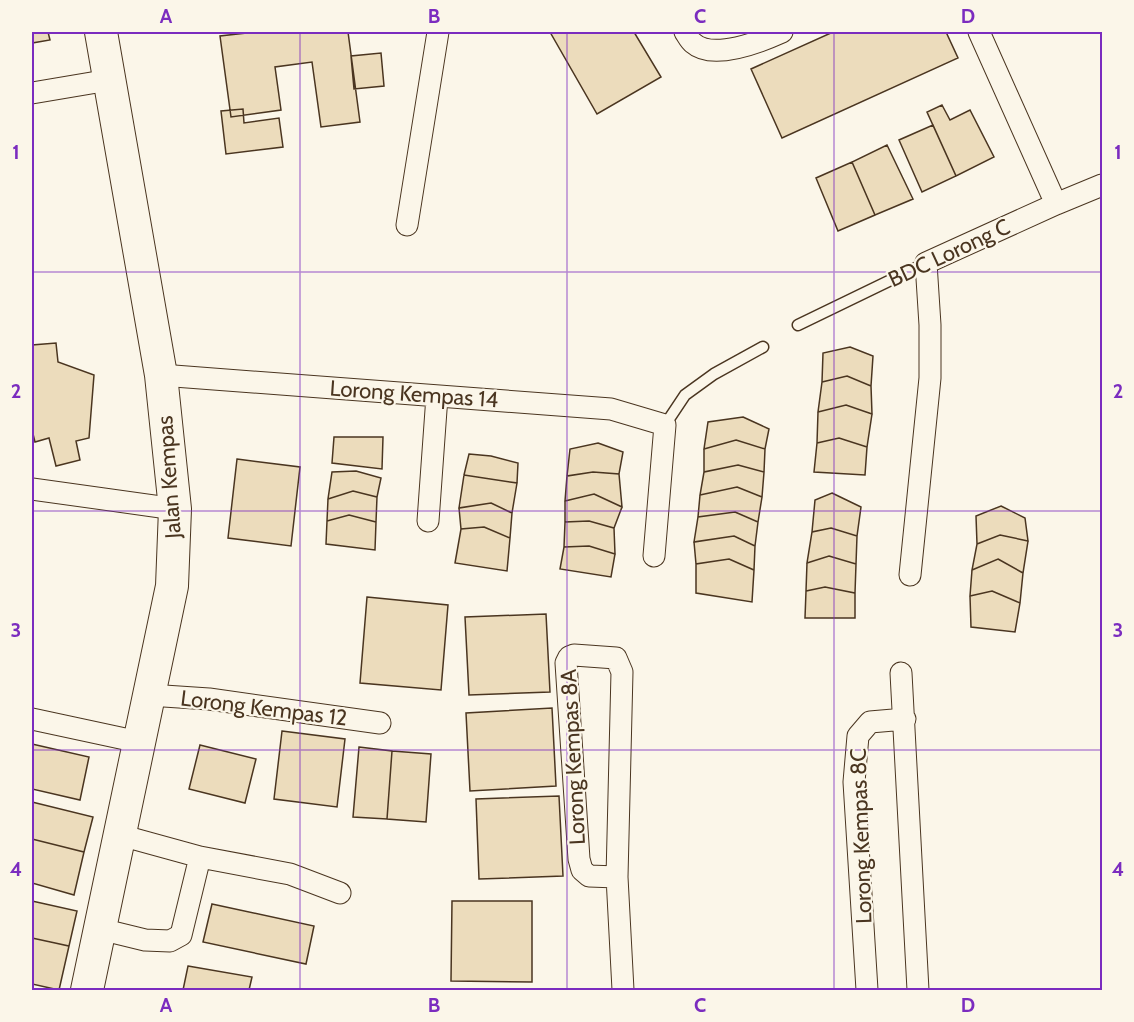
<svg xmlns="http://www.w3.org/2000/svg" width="1134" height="1022" font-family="Cabin,sans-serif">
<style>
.building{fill:#ecdcbc;stroke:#4a3520;stroke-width:1.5}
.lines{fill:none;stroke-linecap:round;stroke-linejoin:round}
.lane-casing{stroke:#4a3520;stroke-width:13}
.street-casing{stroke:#4a3520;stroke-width:23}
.secondary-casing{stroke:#4a3520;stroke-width:34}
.lane{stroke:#fbf6e9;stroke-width:10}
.street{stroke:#fbf6e9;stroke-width:21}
.secondary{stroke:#fbf6e9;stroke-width:32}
.grid{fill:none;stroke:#7b2cbf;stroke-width:1.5;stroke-opacity:0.55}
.labels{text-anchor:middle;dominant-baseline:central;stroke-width:4.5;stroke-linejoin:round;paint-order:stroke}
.street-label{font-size:22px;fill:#4a3520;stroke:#fbf6e9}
.neatline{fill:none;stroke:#7b2cbf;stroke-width:2}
.grid-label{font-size:20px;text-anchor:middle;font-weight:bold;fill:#7b2cbf}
</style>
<rect width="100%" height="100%" fill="#fbf6e9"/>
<path class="building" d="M32,32H48L50,40L32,43Z
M256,32H348L360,122L321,127L312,62L275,67L281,110L231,117L220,36Z
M550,32H634L661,77L597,114Z
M833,32H946L958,58L782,138L751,69Z
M381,53L384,86L354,89L351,56Z
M942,105L950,120L970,110L994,157L956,176L927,112Z
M243,109L244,123L279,118L283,147L226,154L221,111Z
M933,125L956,176L922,192L899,140Z
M887,145L913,199L875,215L852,162Z
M852,162L875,215L838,231L816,178Z
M56,343L58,362L94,375L89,438L76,441L80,460L56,466L49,438L35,442L32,430V345Z
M850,347L873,356L871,386L847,376L822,382L823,353Z
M847,376L871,386L872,414L846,405L818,412L822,382Z
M846,405L872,414L867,447L839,438L817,443L818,412Z
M743,417L769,429L765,449L736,440L704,449L708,422Z
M334,437H383L382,469L332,463Z
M839,438L867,447L865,475L814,472L817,443Z
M736,440L765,449L764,472L738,465L704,472V449Z
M598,443L623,452L619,474L593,472L567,476L570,449Z
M469,454L491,456L518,463L517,483L464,475Z
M237,459L300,467L291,546L228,538Z
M738,465L764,472L762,497L737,487L700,495L704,472Z
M356,471L381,478L377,497L353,491L328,499L332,472Z
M593,472L619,474L622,507L594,494L565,501L567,476Z
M464,475L517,483L512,513L491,503L459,508Z
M737,487L762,497L758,522L735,512L698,517L700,495Z
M353,491L377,497L376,522L349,515L327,521L328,499Z
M832,493L861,507L857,536L831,528L812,532L815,500Z
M594,494L622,507L614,528L589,521L565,522V501Z
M491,503L512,513L510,538L484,527L461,529L459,508Z
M1001,506L1025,518L1028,541L1000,535L977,544L976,516Z
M735,512L758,522L755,546L734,536L694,542L698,517Z
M349,515L376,522L375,550L326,544L327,521Z
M589,521L614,528L615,554L589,546L564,547L565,522Z
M484,527L510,538L507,571L455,563L461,529Z
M831,528L857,536L856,564L829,556L807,563L812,532Z
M1000,535L1028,541L1023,573L998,559L972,570L977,544Z
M734,536L755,546L754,570L729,559L696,564L694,542Z
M589,546L615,554L611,577L560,569L564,547Z
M829,556L856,564L855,593L825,587L806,591L807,563Z
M729,559L754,570L752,602L696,593V564Z
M998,559L1023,573L1020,603L992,591L970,596L972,570Z
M825,587L855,593V618H805L806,591Z
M992,591L1020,603L1015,632L971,627L970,596Z
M367,597L448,605L441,690L360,683Z
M546,614L550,692L469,695L465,617Z
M552,708L556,786L470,791L466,713Z
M282,731L345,739L337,807L274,799Z
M32,744L89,757L80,800L32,789Z
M200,745L256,759L245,803L189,789Z
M359,747L392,751L387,819L353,817Z
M392,751L431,754L426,822L387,819Z
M559,796L563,876L479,879L476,799Z
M32,802L93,817L84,852L32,839Z
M32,839L84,852L74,895L32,883Z
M32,901L77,911L69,946L32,938Z
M452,901H532V982L451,981Z
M212,904L314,926L306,964L203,942Z
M32,938L69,946L59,990L32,984Z
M188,966L252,977L249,990H183Z"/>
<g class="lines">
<defs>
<path id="lane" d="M798,325L926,263
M665,425L685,395L714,374L763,347"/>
<path id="street" d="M685,32C687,35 690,41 693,43C713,61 762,41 782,32
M979,32L1056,204
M32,93L109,80
M407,225L438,32
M161,375L611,409L665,425L654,556
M32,489L175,509
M428,521L437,396
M910,575L930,378V325L926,263L1056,204L1102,185
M901,673L918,990
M149,695L209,699L380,723
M32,719L139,742
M120,835L200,857
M617,877L589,876L582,870L579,859L566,663L569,657L574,655L616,658L622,672L617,877L623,990
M100,929L145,940L170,941L181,935L200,857L290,874L340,893
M867,990L854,782L858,736L870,722L905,719"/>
<path id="secondary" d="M87,990L172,586L175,509L161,375L101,32"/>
</defs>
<use href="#lane" class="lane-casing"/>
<use href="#street" class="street-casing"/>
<use href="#secondary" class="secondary-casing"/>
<use href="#lane" class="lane"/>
<use href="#street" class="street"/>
<use href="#secondary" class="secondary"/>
</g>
<path class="grid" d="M300,32V990M567,32V990M834,32V990M32,272H1102M32,511H1102M32,750H1102"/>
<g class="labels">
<g class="street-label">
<text transform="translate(949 253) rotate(-25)">BDC Lorong C</text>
<text transform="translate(414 394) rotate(4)">Lorong Kempas 14</text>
<text transform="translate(169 477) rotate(-94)">Jalan Kempas</text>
<text transform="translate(264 708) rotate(7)">Lorong Kempas 12</text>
<text transform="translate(573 757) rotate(-93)">Lorong Kempas 8A</text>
<text transform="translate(861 836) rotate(-92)">Lorong Kempas 8C</text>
</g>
</g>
<rect width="1134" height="1022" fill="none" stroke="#fbf6e9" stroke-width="66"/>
<rect x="33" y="33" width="1068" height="956" class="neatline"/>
<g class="grid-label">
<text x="166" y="23">A</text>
<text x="434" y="23">B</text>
<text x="700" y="23">C</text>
<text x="968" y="23">D</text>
<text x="16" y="159">1</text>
<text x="1118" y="159">1</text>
<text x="16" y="398">2</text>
<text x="1118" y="398">2</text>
<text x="16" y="637">3</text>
<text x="1118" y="637">3</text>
<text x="16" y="876">4</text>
<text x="1118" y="876">4</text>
<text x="166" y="1012">A</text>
<text x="434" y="1012">B</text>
<text x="700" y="1012">C</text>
<text x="968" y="1012">D</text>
</g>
</svg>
